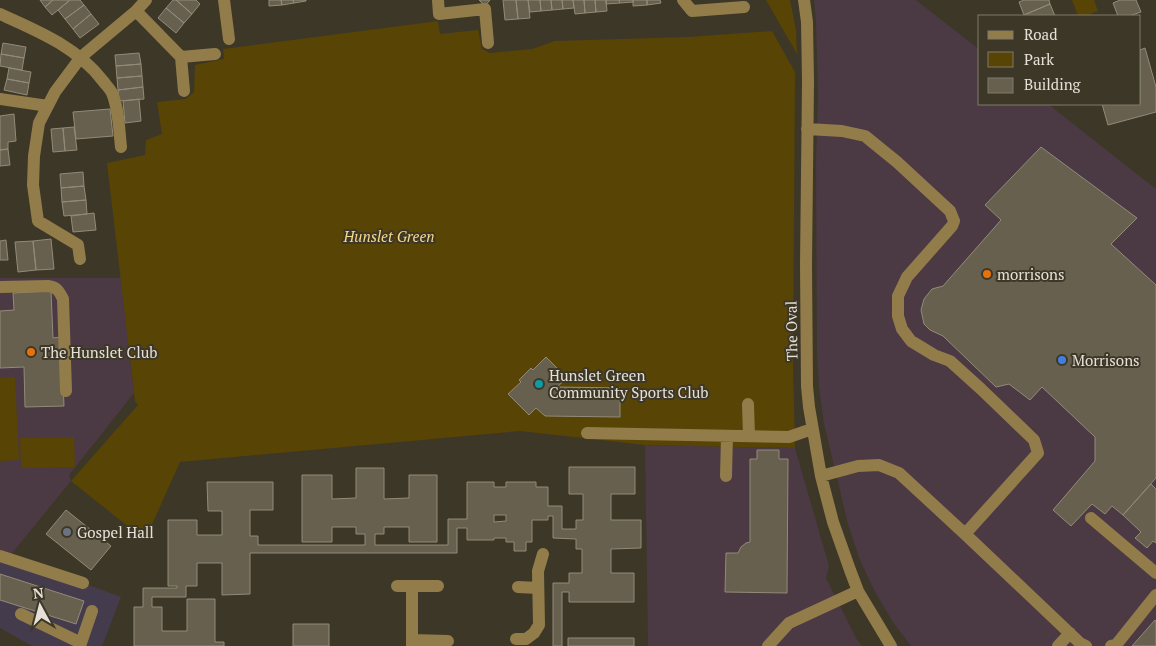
<svg xmlns="http://www.w3.org/2000/svg" width="1156" height="646" font-family="'PT Serif',serif">
<style>
.commercial{fill:#4b3944}
.industrial{fill:#443b4c}
.green{fill:#584405}
.building{fill:#67604f;stroke:#938b79;fill-rule:evenodd}
.lines{fill:none;stroke-linecap:round;stroke-linejoin:round}
.minor{stroke:#927c4a;stroke-width:12}
.food-dot{fill:#e8710a;stroke:#3d3727;stroke-width:2}
.shop-dot{fill:#3f7fe0;stroke:#3d3727;stroke-width:2}
.culture-dot{fill:#0f9aa8;stroke:#3d3727;stroke-width:2}
.worship-dot{fill:#6b7280;stroke:#3d3727;stroke-width:2}
.labels{text-anchor:middle;dominant-baseline:central;stroke-width:4;stroke-linejoin:round;paint-order:stroke}
.park-label{font-size:15px;font-style:italic;fill:#f9d887;stroke:#3d3727}
.poi-label{font-size:15px;fill:#e5e1d7;stroke:#3d3727;text-anchor:start}
.street-label{font-size:15px;fill:#e5e1d7;stroke:#3d3727}
</style>
<rect width="100%" height="100%" fill="#3d3727"/>
<path class="commercial" d="M814,0H916L980,50V104H1048L1156,189V646H911L892,621L874,590L859,558L848,524L824,424L819,387L817,356L816,164L818,96L816,21Z
M0,278H121L134,393L69,475L71,481L8,558L0,556Z
M645,445L795,448L829,566L826,578L856,638L862,646H648Z"/>
<path class="industrial" d="M0,556L83,583L121,597L102,646H32L0,628Z"/>
<path class="green" d="M766,0H790L796,30L797,54Z
M1072,0H1094L1098,11L1085,16H1078Z
M438,21L440,34L478,30L482,49L490,53L532,49L555,41L688,37L772,31L795,72L793,362L795,448L645,445L520,431L180,462L145,540L71,481L138,405L135,401L107,163L145,155L146,140L162,134L157,102L186,99L194,92L195,65L224,59L223,49Z
M15,377L19,460L0,461V378Z
M74,437L75,467L21,468L20,438Z"/>
<path class="building" d="M40,0H53L45,7Z
M53,0H70L52,15L45,7Z
M70,0H80L84,5L65,19L58,10Z
M173,0H176L192,14L184,23L166,8Z
M176,0H196L200,4L192,14Z
M269,0H281L282,5L269,6Z
M281,0H293L294,3L282,5Z
M293,0H306V1L294,3Z
M479,0H490L485,6Z
M503,0H516L518,19L505,20Z
M516,0H528L530,18L518,19Z
M528,0H540L541,11L530,12Z
M540,0H551L552,10L541,11Z
M551,0H562L563,9L552,10Z
M562,0H573L574,8L563,9Z
M573,0H584L585,13L575,14Z
M584,0H595L596,12L585,13Z
M595,0H606L607,11L596,12Z
M606,0H619L620,3L606,4Z
M619,0H633V2L620,3Z
M633,0H647V5L633,6Z
M647,0H660L661,3L647,5Z
M1024,0H1049L1050,4L1024,15L1019,2Z
M1120,0H1136L1141,12L1129,16H1118L1113,3Z
M1050,4L1055,16H1025L1024,15Z
M84,5L91,14L73,29L65,19Z
M166,8L184,23L176,33L158,18Z
M91,14L99,24L80,38L73,29Z
M3,43L26,47L24,58L1,54Z
M1145,48L1156,87V112L1108,125L1102,104H1140V50Z
M139,53L141,64L116,66L115,55Z
M1,54L24,58L22,70L0,66Z
M141,64L142,76L117,78L116,66Z
M9,68L31,72L29,83L7,79Z
M142,76L143,87L118,90L117,78Z
M7,79L29,83L27,95L4,90Z
M143,87L144,99L119,101L118,90Z
M139,99L141,121L125,123L123,101Z
M110,109L113,136L76,139L73,112Z
M14,114L16,141L8,142V149L0,150V116Z
M74,127L77,150L65,151L63,128Z
M63,128L65,151L53,152L51,129Z
M1041,147L1137,218L1111,244L1156,285V478L1123,515L1112,506L1105,514L1092,504L1071,526L1053,510L1095,461V437L1042,387L1030,400L1009,384L996,387L943,336L930,330L924,324L921,310L924,299L932,289L943,286L1001,220L985,205Z
M8,149L10,165L0,166V150Z
M83,172L84,186L61,188L60,174Z
M84,186L86,200L62,202L61,188Z
M86,200L87,214L64,216L62,202Z
M94,213L96,230L73,232L71,216Z
M51,239L54,269L36,270L33,241Z
M6,240L8,260H0V241Z
M33,241L36,270L18,272L15,242Z
M51,291L53,338L61,337L64,406L25,407L24,367L0,368V311L14,310L13,293Z
M546,357L567,378L557,387L620,388V417L545,416L536,408L529,415L508,394L521,382L519,380L531,368L533,370Z
M757,450H779V459H788L787,593L725,592L726,553H738L741,547L746,543L750,542V459H757Z
M569,467H635V494H611V520H641V548L611,549V573H634V602H569V592H562V646H553V583H569V573H582V549H576V539L553,538V516H548V520H532V542H526V551H514V542H506V538H494V540H467V528H457V553H250V594L222,595V563H197V586H186V597H152V607H162V631H187V599H215V642H224V646H134V607H143V588H177V586H168V520H197V535H222V511H208L207,482H273V510H250V536H258V545H365V534H356V527H332V542H302V475H332V499L356,498V468H384V499L409,498V475H437V542H409V527H384V534H375V545H448V519H467V482H494V487H506V482H536V487H548V506H562V529H576V520H583V494H569ZM494,515H506V521L494,522Z
M1151,484L1156,489V543L1153,541L1147,548L1135,538L1141,532L1123,515Z
M66,510L111,546L91,570L46,534Z
M0,574L84,601L76,624L0,600Z
M1155,620L1156,621V646H1132Z
M293,624H329V646H293Z
M568,638H634V646H568Z"/>
<g class="lines">
<path class="minor" d="M224,0L229,39
M438,0L439,14L485,9L488,43
M683,0L692,11L744,7
M804,0L807,22L808,82L806,265L807,386L809,407L821,476L833,522L850,570L858,591L891,646
M136,11L181,57
M0,14C38,31 77,47 103,81C106,85 110,89 112,93C119,110 119,129 121,147
M184,91L181,57L215,54
M0,99L48,106
M807,129L842,131L865,136L897,162L950,211L954,221L952,226L907,277L898,296V316L902,329L911,341L934,355L950,361L981,389L1034,440L1038,453L965,534
M80,259L78,245L38,221L33,185L34,156L39,123L55,92L81,57L136,11L146,0
M0,287L48,286C57,287 59,291 63,299L66,391
M748,404L749,436
M587,433L789,437L812,429
M726,476L727,436
M821,476L858,466L879,465L899,473L965,534L1080,643L1086,646
M1091,518L1156,573
M0,556L83,583
M397,586H438
M518,587L538,588
M21,614L81,643
M516,639H526L534,633L539,625L538,571L543,554
M412,640L448,641
M80,646L92,611
M412,646V586
M768,646L789,623L858,591
M1058,646L1070,633
M1111,646L1116,645L1156,595"/>
</g>
<g class="food-dot">
<circle cx="987" cy="274" r="5"/>
<circle cx="31" cy="352" r="5"/>
</g>
<circle class="shop-dot" cx="1062" cy="360" r="5"/>
<circle class="culture-dot" cx="539" cy="384" r="5"/>
<circle class="worship-dot" cx="67" cy="532" r="5"/>
<g class="labels">
<g class="park-label">
<text x="389" y="236">Hunslet Green</text>
</g>
<g class="poi-label">
<text x="997" y="274">morrisons</text>
<text x="41" y="352">The Hunslet Club</text>
<text x="1072" y="360">Morrisons</text>
<text x="549" y="375">Hunslet Green<tspan x="549" dy="17">Community Sports Club</tspan></text>
<text x="77" y="532">Gospel Hall</text>
</g>
<g class="street-label">
<text transform="translate(791 331) rotate(-91)">The Oval</text>
</g>
</g>
<rect x="978" y="15" width="162" height="90" fill="#3d3727" stroke="#807b6d"/>
<rect x="988" y="31" width="25" height="8" fill="#927c4a" stroke="#807b6d"/>
<text x="1024" y="40" font-size="15" fill="#e5e1d7">Road</text>
<rect x="988" y="52" width="25" height="15" fill="#584405" stroke="#807b6d"/>
<text x="1024" y="65" font-size="15" fill="#e5e1d7">Park</text>
<rect x="988" y="78" width="25" height="15" fill="#67604f" stroke="#807b6d"/>
<text x="1024" y="90" font-size="15" fill="#e5e1d7">Building</text>
<g transform="translate(40 606) rotate(353)" stroke="#3d3727" stroke-width="4" paint-order="stroke">
<path d="M0-4L9 19L0 12L-9 19Z" fill="#e5e1d7"/>
<text y="-8" font-size="14" font-weight="bold" text-anchor="middle" fill="#e5e1d7">N</text>
</g>
</svg>
